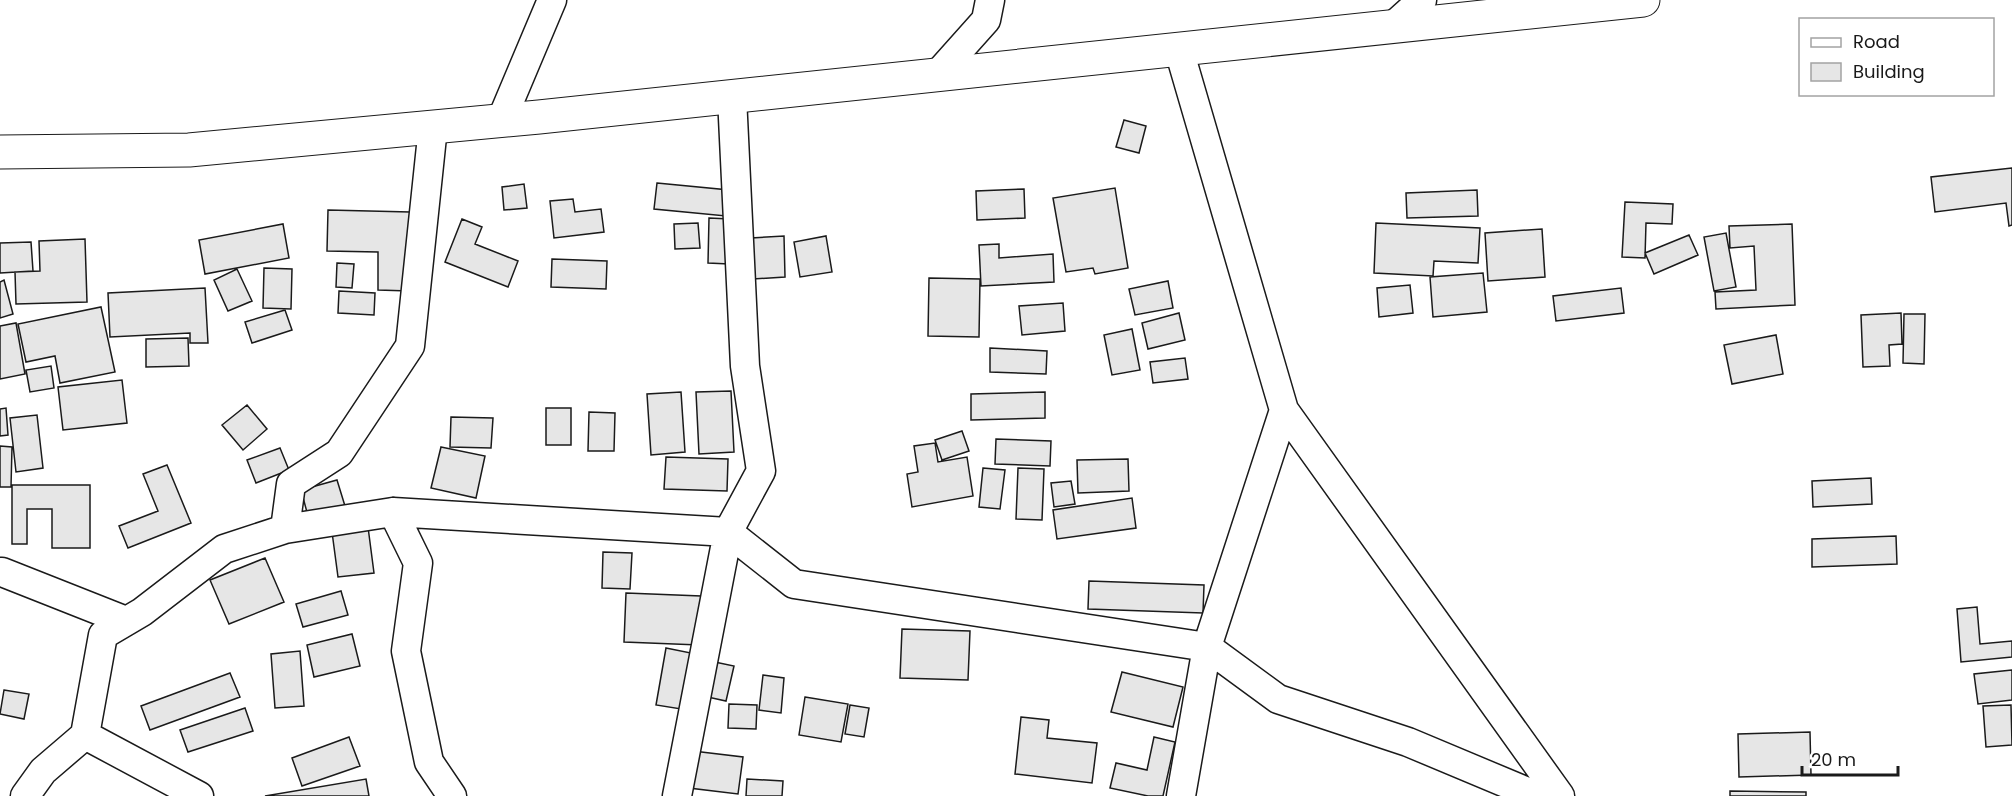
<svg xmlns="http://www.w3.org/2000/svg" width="2012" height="796" font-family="Poppins,sans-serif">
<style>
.building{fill:#e6e6e6;stroke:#1a1a1a;stroke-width:1.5}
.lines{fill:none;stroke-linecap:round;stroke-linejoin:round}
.street-casing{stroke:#1a1a1a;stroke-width:31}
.secondary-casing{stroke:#1a1a1a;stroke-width:35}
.street{stroke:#fff;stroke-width:28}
.secondary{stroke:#fff;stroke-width:33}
</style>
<rect width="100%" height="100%" fill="#fff"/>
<path class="building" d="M1124,120L1146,126L1139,153L1116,147Z
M2012,168V225L2009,226L2006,203L1935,212L1931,177Z
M657,183L729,190L726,216L654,209Z
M524,184L527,208L504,210L502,187Z
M1115,188L1128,268L1095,274L1093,268L1066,272L1053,198Z
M1024,189L1025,218L977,220L976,191Z
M1477,190L1478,216L1407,218L1406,193Z
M573,199L575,212L601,209L604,232L554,238L550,201Z
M1625,202L1673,204L1672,224L1646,223L1645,258L1622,257Z
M328,210L410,212L409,291L378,290V252L327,251Z
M709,218L730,219L729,264L708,263Z
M462,219L482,227L475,244L518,261L508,287L445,262Z
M698,223L700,248L675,249L674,224Z
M1376,223L1480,228L1478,263L1434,261L1433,276L1374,273Z
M283,224L289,258L205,274L199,240Z
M1792,224L1795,305L1716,309L1715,292L1756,290L1754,246L1730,248L1729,226Z
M1542,229L1545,277L1488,281L1485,233Z
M1726,233L1736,287L1714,291L1704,237Z
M1689,235L1698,255L1654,274L1645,253Z
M784,236L785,277L753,279L751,238Z
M826,236L832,272L800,277L794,242Z
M85,239L87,302L16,304L15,272L40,271L39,241Z
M31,242L33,271L0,273V243Z
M999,244V258L1053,254L1054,282L981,286L979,245Z
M552,259L607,261L606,289L551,287Z
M337,263L354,264L352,288L336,287Z
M264,268L292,269L291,309L263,308Z
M237,269L252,301L228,311L214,280Z
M1483,273L1487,312L1433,317L1430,277Z
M929,278L980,279L979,337L928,336Z
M4,280L13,314L0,318V282Z
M1168,281L1173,308L1135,315L1129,289Z
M1410,285L1413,313L1379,317L1377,288Z
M205,288L208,343H190V333L110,337L108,293Z
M1621,288L1624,313L1556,321L1553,296Z
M339,291L375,293L374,315L338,313Z
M1063,303L1065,331L1022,335L1019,306Z
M101,307L115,372L60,383L55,356L26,362L18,324Z
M285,310L292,330L252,343L245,322Z
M1179,313L1185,340L1148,349L1142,323Z
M1901,313L1902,344L1889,345L1890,366L1863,367L1861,315Z
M1904,314H1925L1924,364L1903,363Z
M16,323L25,374L0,379V326Z
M1132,329L1140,370L1112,375L1104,335Z
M1776,335L1783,374L1732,384L1724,345Z
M188,338L189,366L146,367V339Z
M990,348L1047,351L1046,374L990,372Z
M1185,358L1188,379L1153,383L1150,362Z
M51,366L54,388L30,392L26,370Z
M122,380L127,423L63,430L58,387Z
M731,391L734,452L699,454L696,392Z
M681,392L685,452L651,455L647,394Z
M1045,392V418L971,420V394Z
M247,405L267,429L243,450L222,425Z
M6,408L8,435L0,436V409Z
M546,408H571V445H546Z
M589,412L615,413L614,451H588Z
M37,415L43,468L16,472L10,418Z
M451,417L493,418L491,448L450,447Z
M962,431L969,451L942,460L935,440Z
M996,439L1051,441L1050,466L995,464Z
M935,443L938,462L967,457L973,496L912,507L907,474L918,472L914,446Z
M0,446L12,447L11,487H0Z
M441,447L485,456L476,498L431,488Z
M280,448L289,470L256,483L247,460Z
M666,457L728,459L727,491L664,489Z
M1128,459L1129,491L1078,493L1077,460Z
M167,465L191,523L128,548L119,526L158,511L143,474Z
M983,468L1005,470L1000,509L979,507Z
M1018,468L1044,469L1042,520L1016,519Z
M1871,478L1872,504L1813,507L1812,481Z
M337,480L345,506L308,516L301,490Z
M1071,481L1075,504L1054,507L1051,483Z
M12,485H90V548H52V509H27V544H12Z
M1132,498L1136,528L1057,539L1053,510Z
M368,527L374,573L338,577L332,532Z
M1896,536L1897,564L1812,567V539Z
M603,552L632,553L630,589L602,588Z
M265,558L284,602L229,624L210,580Z
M1089,581L1204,585L1203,613L1088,609Z
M341,591L348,615L303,627L296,604Z
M626,593L701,596L699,645L624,642Z
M1977,607L1980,644L2012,641V657L1961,662L1957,609Z
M902,629L970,631L968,680L900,678Z
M352,634L360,666L314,677L307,645Z
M666,648L691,653L681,709L656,705Z
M300,651L304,706L275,708L271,654Z
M710,661L734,666L726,701L703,696Z
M2012,670V700L1978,704L1974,674Z
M1122,672L1183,687L1173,727L1111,712Z
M230,673L240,697L150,730L141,706Z
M763,675L784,678L781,713L759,710Z
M4,690L29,694L24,719L0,714Z
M805,697L848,704L841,742L799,735Z
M729,704L757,705L756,729L728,728Z
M850,705L869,708L864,737L845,734Z
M2011,705L2012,745L1986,747L1983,706Z
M245,708L253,731L188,752L180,730Z
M1021,717L1049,720L1047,738L1097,743L1092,783L1015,774Z
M1810,732L1811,775L1739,777L1738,734Z
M349,737L360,766L302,786L292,758Z
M1154,737L1175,742L1163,796H1148L1110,788L1116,763L1147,770Z
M693,751L743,757L738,794L689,788Z
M366,779L369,796H265Z
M747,779L783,781L782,796H746Z
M1730,791L1806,792V796H1730Z"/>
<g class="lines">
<defs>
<path id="street" d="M1391,28L1422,0
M1179,50L1284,410L1207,647L1181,796
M936,76L986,20L990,0
M501,121L552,0
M433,127L410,346L339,453L291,484L285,529L393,512L728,532L794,584L1207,647L1278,699L1408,742L1537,796
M1284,410L1560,796
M393,512L418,563L406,651L429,762L452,796
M2,572L126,621
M85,735L103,635L142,612L224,549L285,529
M25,796L43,771L85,735L199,796
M677,796L728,532L761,471L745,366L732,97"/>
<path id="secondary" d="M0,152L189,150L539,117L1643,0"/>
</defs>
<use href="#street" class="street-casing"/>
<use href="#secondary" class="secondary-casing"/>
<use href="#street" class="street"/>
<use href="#secondary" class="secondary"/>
</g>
<rect x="1799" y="18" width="195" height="78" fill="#ffffff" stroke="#a3a3a3" stroke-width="1.5"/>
<rect x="1811" y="38" width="30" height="9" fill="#ffffff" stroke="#a3a3a3" stroke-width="1.5"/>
<text x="1853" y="48" font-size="18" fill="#1a1a1a">Road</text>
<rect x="1811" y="63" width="30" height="18" fill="#e6e6e6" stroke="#a3a3a3" stroke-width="1.5"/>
<text x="1853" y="78" font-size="18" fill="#1a1a1a">Building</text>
<path d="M1802 766v9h96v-9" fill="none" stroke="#1a1a1a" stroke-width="3"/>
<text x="1811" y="766" font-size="18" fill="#1a1a1a" stroke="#ffffff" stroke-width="4.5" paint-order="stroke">20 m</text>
</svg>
